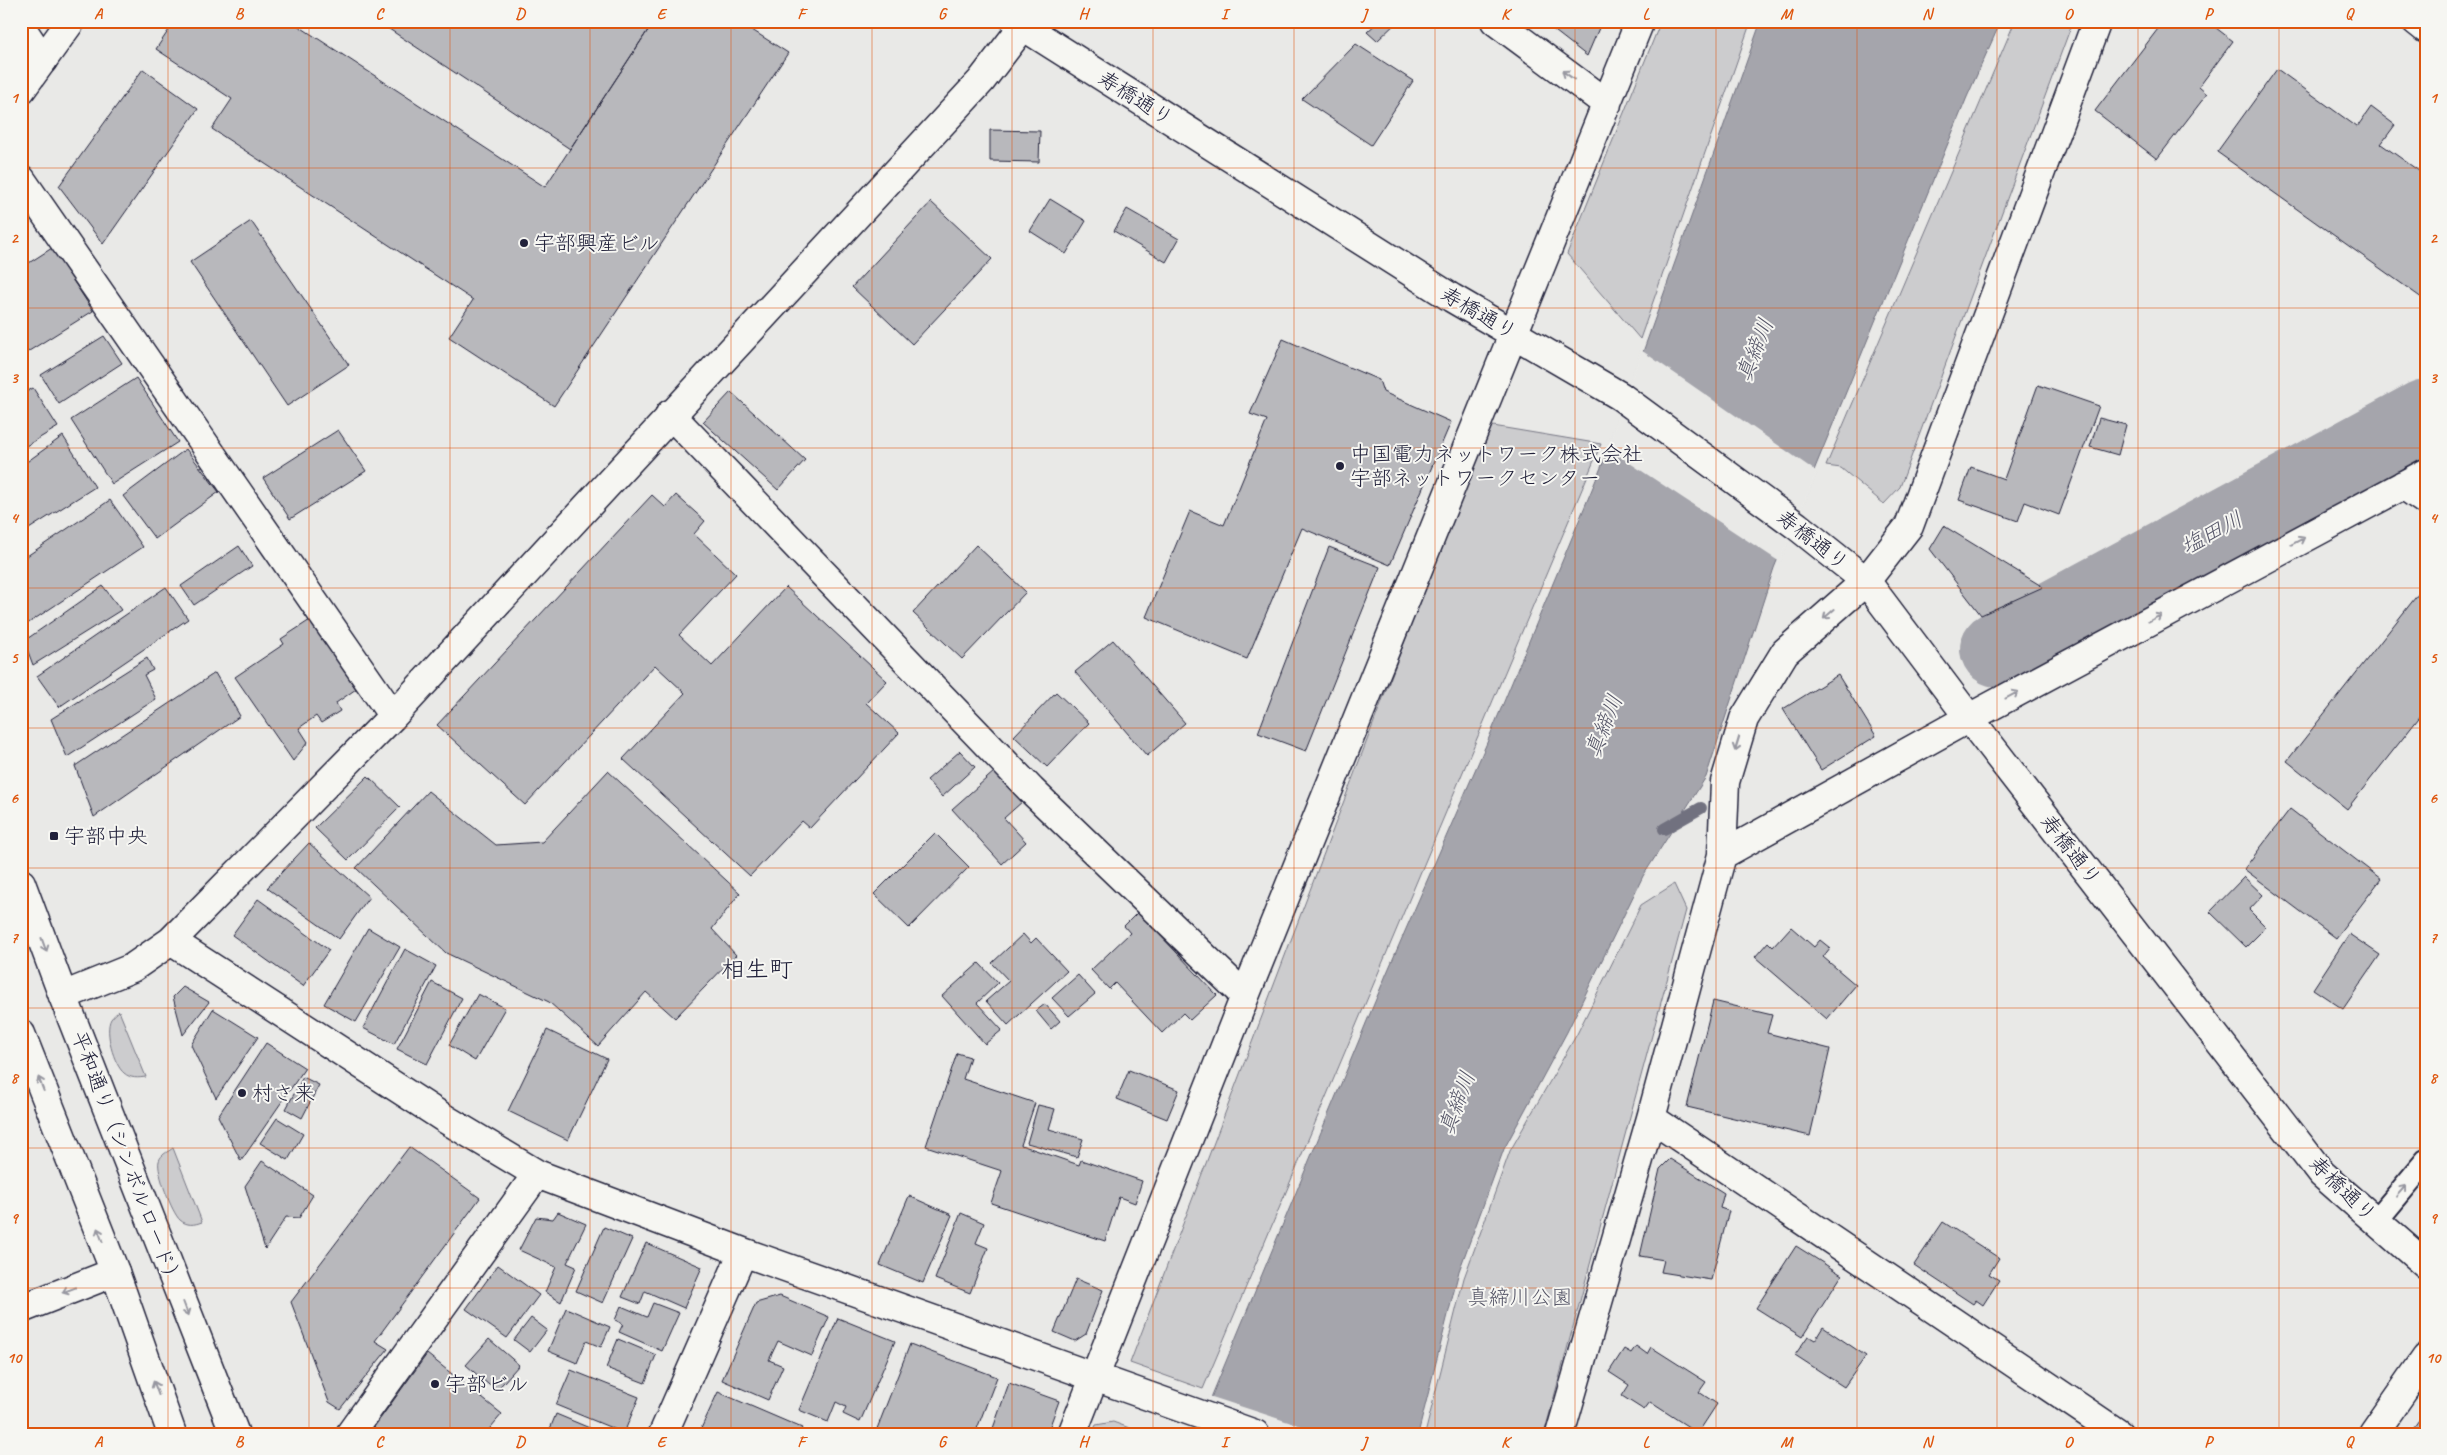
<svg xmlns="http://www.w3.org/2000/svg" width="2447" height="1455" font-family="Caveat,'Klee One',sans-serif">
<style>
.green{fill:#ccccce;stroke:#777784}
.water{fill:#a5a5ac;stroke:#71717f}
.pier{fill:#e9e9e7}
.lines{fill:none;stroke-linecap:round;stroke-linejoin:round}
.stream{stroke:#71717f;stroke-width:12}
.river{stroke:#a5a5ac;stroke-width:76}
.building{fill:#b8b8bc;stroke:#22223b}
.lane-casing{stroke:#22223b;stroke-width:26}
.street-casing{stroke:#22223b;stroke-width:31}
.secondary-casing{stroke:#22223b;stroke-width:31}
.lane{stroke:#f6f6f2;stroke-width:22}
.street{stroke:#f6f6f2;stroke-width:28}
.secondary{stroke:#f6f6f2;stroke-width:28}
.oneway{stroke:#9797a0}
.grid{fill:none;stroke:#de560e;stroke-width:1;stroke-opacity:0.55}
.poi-dot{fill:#22223b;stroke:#f6f6f2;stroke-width:2}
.labels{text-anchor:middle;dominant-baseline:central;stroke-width:4;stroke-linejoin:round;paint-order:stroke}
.street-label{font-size:21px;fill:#22223b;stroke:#f6f6f2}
.poi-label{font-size:21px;fill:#22223b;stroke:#f6f6f2;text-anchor:start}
.park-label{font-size:21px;fill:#555567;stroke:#f6f6f2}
.water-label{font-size:22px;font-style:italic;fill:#565668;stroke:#f6f6f2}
.quarter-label{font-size:24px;fill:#22223b;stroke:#f6f6f2}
.neatline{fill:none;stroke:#de560e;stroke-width:2}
.grid-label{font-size:16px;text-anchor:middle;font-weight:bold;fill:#de560e}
</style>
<rect width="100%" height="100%" fill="#e9e9e7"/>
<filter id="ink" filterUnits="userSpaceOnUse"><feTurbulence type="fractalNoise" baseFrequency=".02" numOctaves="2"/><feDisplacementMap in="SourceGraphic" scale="10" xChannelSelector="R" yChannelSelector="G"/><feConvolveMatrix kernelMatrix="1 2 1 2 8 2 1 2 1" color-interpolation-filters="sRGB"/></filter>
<g filter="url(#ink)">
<path class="green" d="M1661,21H1751L1640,339L1567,254Z
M2015,21H2073L1900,487L1884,504L1841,468L1826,466Z
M1487,425L1601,444L1203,1389L1130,1363Z
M1674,884L1686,910L1544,1434H1425L1464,1278L1510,1151L1577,1034L1641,905Z
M119,1011L146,1077C138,1078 131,1079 124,1073C114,1065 104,1031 111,1019C113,1016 117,1013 119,1011Z
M173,1148L202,1222C194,1225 187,1226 180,1220C172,1213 156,1171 159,1161C161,1154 168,1152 173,1148Z
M1113,1422L1146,1434H1092L1096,1425Z"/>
<path class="water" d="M1761,21H2001L1967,97L1774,568L1706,777L1643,876L1567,1032L1504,1149L1459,1271L1418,1434H1196L1386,975L1486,745L1607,453Z"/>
<path class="pier" d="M1641,350L1817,472L1780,562L1607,448Z
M1209,1396L1325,1434H1194Z"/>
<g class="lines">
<path class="stream" d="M1664,829L1701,808"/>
<path class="river" d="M1998,649L2426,417"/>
</g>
<path class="building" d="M175,21H291L545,187L654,21H738L788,53L554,406L449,337L473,300L212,129L232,99L156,49Z
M377,21H654L570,149Z
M1379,21H1398L1377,41L1367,32Z
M1542,21H1602L1587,56Z
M2164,21H2207L2233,41L2199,87L2207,94L2157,159L2095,111Z
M1356,44L1413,81L1371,145L1302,99Z
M143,69L198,109L103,244L59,186Z
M2277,69L2357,127L2371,107L2395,125L2381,144L2426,176V301L2217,152Z
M990,130L1040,131L1039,162L990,161Z
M1050,199L1086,221L1066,254L1030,231Z
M931,202L992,259L912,344L852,287Z
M1127,209L1179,239L1166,262L1114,231Z
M251,221L349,365L287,406L190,262Z
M52,248L93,311L21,356V268Z
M104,336L122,363L59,404L41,375Z
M1283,339L1379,380L1383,392L1451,422L1390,565L1302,528L1247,659L1146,617L1190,511L1224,525L1267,420L1250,414Z
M136,378L178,442L112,484L71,420Z
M2038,385L2099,406L2059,515L2025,502L2018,521L1959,500L1971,467L2004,479Z
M33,388L58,427L21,449V395Z
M731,392L805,460L778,490L703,422Z
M2099,418L2126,425L2118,455L2090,447Z
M338,430L366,471L290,519L263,478Z
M63,436L95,487L21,534V466Z
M186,449L219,492L155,539L123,496Z
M652,495L665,507L676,495L705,521L694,534L736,574L679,635L712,666L786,587L887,681L866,703L899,733L810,828L802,821L750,876L623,759L685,693L655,665L525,805L437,725Z
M110,500L143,547L21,628V560Z
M1944,526L2043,587L1981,615L1930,549Z
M976,545L1026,592L962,659L913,613Z
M239,546L252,566L194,605L181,586Z
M1329,547L1380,567L1306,751L1258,733Z
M2426,584V709L2347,809L2287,761Z
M103,586L121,610L33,665L24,641Z
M166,587L188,619L59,707L37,676Z
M310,620L356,689L336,703L340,711L321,723L316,716L299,728L308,742L293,761L235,677L284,644L281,639Z
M1113,640L1185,723L1147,756L1075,672Z
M147,658L153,670L144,675L156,699L67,757L51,719Z
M215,673L240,716L94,817L75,766Z
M1838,675L1876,736L1821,770L1783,709Z
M1056,692L1089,723L1047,767L1014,736Z
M960,751L975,767L942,797L927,780Z
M608,771L740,893L712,929L736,955L675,1018L646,992L598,1046L549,1002L446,953L356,868L428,791L496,845L542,842Z
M995,771L1023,801L1004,818L1026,842L1002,864L952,809Z
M368,776L400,807L348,860L315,828Z
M2290,809L2381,879L2336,938L2244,869Z
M935,833L969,867L909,928L874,894Z
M309,843L369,897L339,939L267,888Z
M2244,877L2263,895L2249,910L2266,927L2246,947L2210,912Z
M258,899L329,950L303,986L232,935Z
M1138,912L1217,995L1190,1020L1183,1013L1162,1033L1115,983L1109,989L1091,970L1130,933L1124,926Z
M1791,927L1814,947L1820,940L1830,948L1823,957L1856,985L1827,1019L1755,957L1768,942L1773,947Z
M368,928L400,947L356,1022L324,1004Z
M1023,934L1031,943L1036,938L1067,971L1008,1025L986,1001L1009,981L992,963Z
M2349,934L2380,955L2343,1009L2313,989Z
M405,949L436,966L394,1044L363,1028Z
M979,963L998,983L977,1003L1002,1030L985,1044L942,996Z
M1078,975L1095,994L1069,1016L1052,998Z
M432,982L462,998L427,1064L397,1049Z
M183,987L209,1002L183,1035L173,997Z
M478,994L505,1008L475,1061L449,1045Z
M1713,1001L1772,1015L1767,1033L1830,1049L1810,1136L1687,1107Z
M1045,1004L1060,1021L1051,1029L1036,1011Z
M213,1009L258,1037L216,1098L191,1045Z
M547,1030L607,1059L568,1140L508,1111Z
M266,1043L305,1068L241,1161L218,1116Z
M957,1053L970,1057L963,1079L1035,1103L1021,1145L1079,1165L1081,1160L1142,1181L1135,1203L1119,1197L1105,1241L991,1203L1002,1171L926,1146Z
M1129,1070L1179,1090L1167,1119L1117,1099Z
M303,1077L319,1085L302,1118L286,1109Z
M1038,1105L1055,1109L1049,1129L1083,1139L1077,1157L1027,1143Z
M277,1118L303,1134L288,1160L260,1143Z
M409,1147L480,1198L375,1341L388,1349L340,1409L329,1402L291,1302Z
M1670,1159L1724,1193L1720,1208L1729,1211L1711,1280L1661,1272L1664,1260L1640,1256L1660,1169Z
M262,1161L313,1195L299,1218L286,1217L265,1249L245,1186Z
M909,1196L952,1215L923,1283L880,1265Z
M558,1212L586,1224L567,1263L576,1267L561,1302L545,1292L556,1267L519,1250L536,1217L553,1219Z
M961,1213L984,1223L976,1243L988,1248L970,1293L935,1279Z
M1943,1222L1999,1258L1989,1274L1999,1280L1983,1305L1976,1300L1973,1304L1914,1265Z
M604,1227L632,1239L603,1303L576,1291Z
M646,1243L702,1267L684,1308L645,1291L640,1304L622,1297Z
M1796,1246L1842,1275L1802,1337L1756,1308Z
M498,1265L539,1295L507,1338L466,1309Z
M1076,1279L1103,1290L1086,1334L1075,1341L1054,1332Z
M780,1296L829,1317L812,1356L778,1341L769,1360L783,1366L768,1400L722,1380L756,1303Z
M653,1303L679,1313L662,1351L619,1332L623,1324L615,1320L621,1306L647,1317Z
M566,1308L610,1327L601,1347L586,1341L577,1363L548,1351Z
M531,1318L547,1330L530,1352L514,1340Z
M838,1318L895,1341L860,1422L843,1414L846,1407L836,1402L828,1422L799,1410Z
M1823,1327L1866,1356L1844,1387L1795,1355L1808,1336L1815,1340Z
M489,1339L519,1365L496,1391L466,1365Z
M618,1339L656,1355L645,1383L606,1368Z
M910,1344L997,1377L975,1434H875Z
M1636,1346L1647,1354L1651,1347L1706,1382L1699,1392L1717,1404L1698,1433L1650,1402L1644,1410L1622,1396L1629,1385L1609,1372L1624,1349L1631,1353Z
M427,1354L502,1414L485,1434H369Z
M571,1370L639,1397L624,1433L556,1405Z
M1009,1383L1059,1401L1047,1434H991Z
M718,1392L802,1428L799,1434L699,1433Z
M2426,1410V1434H2409Z
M556,1414L604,1434H548Z"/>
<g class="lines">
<defs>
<path id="lane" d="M2376,1221L2426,1161"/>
<path id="street" d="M1495,21L1607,104
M2416,21L2426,29
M21,27L43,60
M21,179L393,716
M670,414L1031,790L1245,996
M2403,485L2426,501
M1722,855L1969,718L2426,473
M171,941L447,1120L537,1174L743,1252L1255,1434
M63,996L132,968L171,941L393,716L981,81L1027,21
M1651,1118L2119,1434
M21,1309L115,1272
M350,1434L537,1174
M663,1434L743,1252
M1072,1434L1245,996L1640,21
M1560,1434L1651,1118L1722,855L1725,782L1744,719L1785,652L1866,581L1909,526L2097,21
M2373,1434L2426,1358"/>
<path id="secondary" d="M1015,21L1452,298L1620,396L1797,526L1866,581L1969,718L2322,1174L2426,1265
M21,90L71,21
M21,883L63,996L235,1434
M21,1034L115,1272L172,1434"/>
</defs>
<use href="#lane" class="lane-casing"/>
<use href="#street" class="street-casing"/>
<use href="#secondary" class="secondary-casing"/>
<use href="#lane" class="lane"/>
<use href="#street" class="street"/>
<use href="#secondary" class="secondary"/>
</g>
<defs><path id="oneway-shaft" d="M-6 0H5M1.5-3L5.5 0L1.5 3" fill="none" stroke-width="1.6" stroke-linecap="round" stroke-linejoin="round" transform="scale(1.25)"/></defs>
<g class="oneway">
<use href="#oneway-shaft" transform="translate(1568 75) rotate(-144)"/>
<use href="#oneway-shaft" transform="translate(2298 541) rotate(-28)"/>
<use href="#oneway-shaft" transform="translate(1829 614) rotate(139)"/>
<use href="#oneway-shaft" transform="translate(2155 618) rotate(-28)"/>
<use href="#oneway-shaft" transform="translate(2012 695) rotate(-28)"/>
<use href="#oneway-shaft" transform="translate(1737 744) rotate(107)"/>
<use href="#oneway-shaft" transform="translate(44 945) rotate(70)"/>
<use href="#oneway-shaft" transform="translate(41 1084) rotate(-111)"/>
<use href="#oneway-shaft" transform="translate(2401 1191) rotate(-49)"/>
<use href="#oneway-shaft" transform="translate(100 1235) rotate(-111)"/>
<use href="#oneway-shaft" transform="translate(69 1290) rotate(159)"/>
<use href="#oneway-shaft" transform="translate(186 1309) rotate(69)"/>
<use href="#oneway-shaft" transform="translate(156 1388) rotate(-110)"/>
</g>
</g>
<path class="grid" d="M168,21V1434M309,21V1434M450,21V1434M590,21V1434M731,21V1434M872,21V1434M1012,21V1434M1153,21V1434M1294,21V1434M1435,21V1434M1575,21V1434M1716,21V1434M1857,21V1434M1997,21V1434M2138,21V1434M2279,21V1434M21,168H2426M21,308H2426M21,448H2426M21,588H2426M21,728H2426M21,868H2426M21,1008H2426M21,1148H2426M21,1288H2426"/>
<g class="poi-dot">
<circle cx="524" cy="243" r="5"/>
<circle cx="1340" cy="466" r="5"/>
<rect x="49" y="831" width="10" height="10" rx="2.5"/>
<circle cx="242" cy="1093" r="5"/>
<circle cx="435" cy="1384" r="5"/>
</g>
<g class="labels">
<g class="street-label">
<text transform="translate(1136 98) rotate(32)">寿橋通り</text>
<text transform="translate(1479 313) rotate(30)">寿橋通り</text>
<text transform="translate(1813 540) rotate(38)">寿橋通り</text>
<text transform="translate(2071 850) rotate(52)">寿橋通り</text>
<text transform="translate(127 1159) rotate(69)">平和通り（シンボルロード）</text>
<text transform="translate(2343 1189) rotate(44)">寿橋通り</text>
</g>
<g class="poi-label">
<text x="534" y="243">宇部興産ビル</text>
<text x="1350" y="454">中国電力ネットワーク株式会社<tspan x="1350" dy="24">宇部ネットワークセンター</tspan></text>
<text x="64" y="836">宇部中央</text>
<text x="252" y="1093">村さ来</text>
<text x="445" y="1384">宇部ビル</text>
</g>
<g class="park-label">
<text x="1520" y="1297">真締川公園</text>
</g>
<g class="water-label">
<text transform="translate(1755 350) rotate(-68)">真締川</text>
<text transform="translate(2212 533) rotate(-28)">塩田川</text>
<text transform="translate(1604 726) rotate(-68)">真締川</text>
<text transform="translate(1457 1103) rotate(-69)">真締川</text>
</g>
<g class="quarter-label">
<text x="757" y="969">相生町</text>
</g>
</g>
<rect width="2447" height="1455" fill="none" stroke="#f6f6f2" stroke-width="55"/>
<rect x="28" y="28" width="2392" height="1400" class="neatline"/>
<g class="grid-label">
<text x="98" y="19">A</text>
<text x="239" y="19">B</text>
<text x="379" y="19">C</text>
<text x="520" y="19">D</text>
<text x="661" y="19">E</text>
<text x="801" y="19">F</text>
<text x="942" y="19">G</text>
<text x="1083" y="19">H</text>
<text x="1224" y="19">I</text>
<text x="1364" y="19">J</text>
<text x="1505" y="19">K</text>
<text x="1646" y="19">L</text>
<text x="1786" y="19">M</text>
<text x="1927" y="19">N</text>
<text x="2068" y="19">O</text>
<text x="2208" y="19">P</text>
<text x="2349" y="19">Q</text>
<text x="14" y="103">1</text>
<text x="2433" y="103">1</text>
<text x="14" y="243">2</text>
<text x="2433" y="243">2</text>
<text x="14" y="383">3</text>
<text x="2433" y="383">3</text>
<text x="14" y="523">4</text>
<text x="2433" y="523">4</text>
<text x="14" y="663">5</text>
<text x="2433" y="663">5</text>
<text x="14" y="803">6</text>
<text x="2433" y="803">6</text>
<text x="14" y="943">7</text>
<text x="2433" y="943">7</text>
<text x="14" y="1083">8</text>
<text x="2433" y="1083">8</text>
<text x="14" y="1223">9</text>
<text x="2433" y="1223">9</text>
<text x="14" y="1363">10</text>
<text x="2433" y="1363">10</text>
<text x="98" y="1447">A</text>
<text x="239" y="1447">B</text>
<text x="379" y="1447">C</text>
<text x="520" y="1447">D</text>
<text x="661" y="1447">E</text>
<text x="801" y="1447">F</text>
<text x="942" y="1447">G</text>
<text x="1083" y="1447">H</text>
<text x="1224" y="1447">I</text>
<text x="1364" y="1447">J</text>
<text x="1505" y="1447">K</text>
<text x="1646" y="1447">L</text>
<text x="1786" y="1447">M</text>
<text x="1927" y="1447">N</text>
<text x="2068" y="1447">O</text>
<text x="2208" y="1447">P</text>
<text x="2349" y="1447">Q</text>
</g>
</svg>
